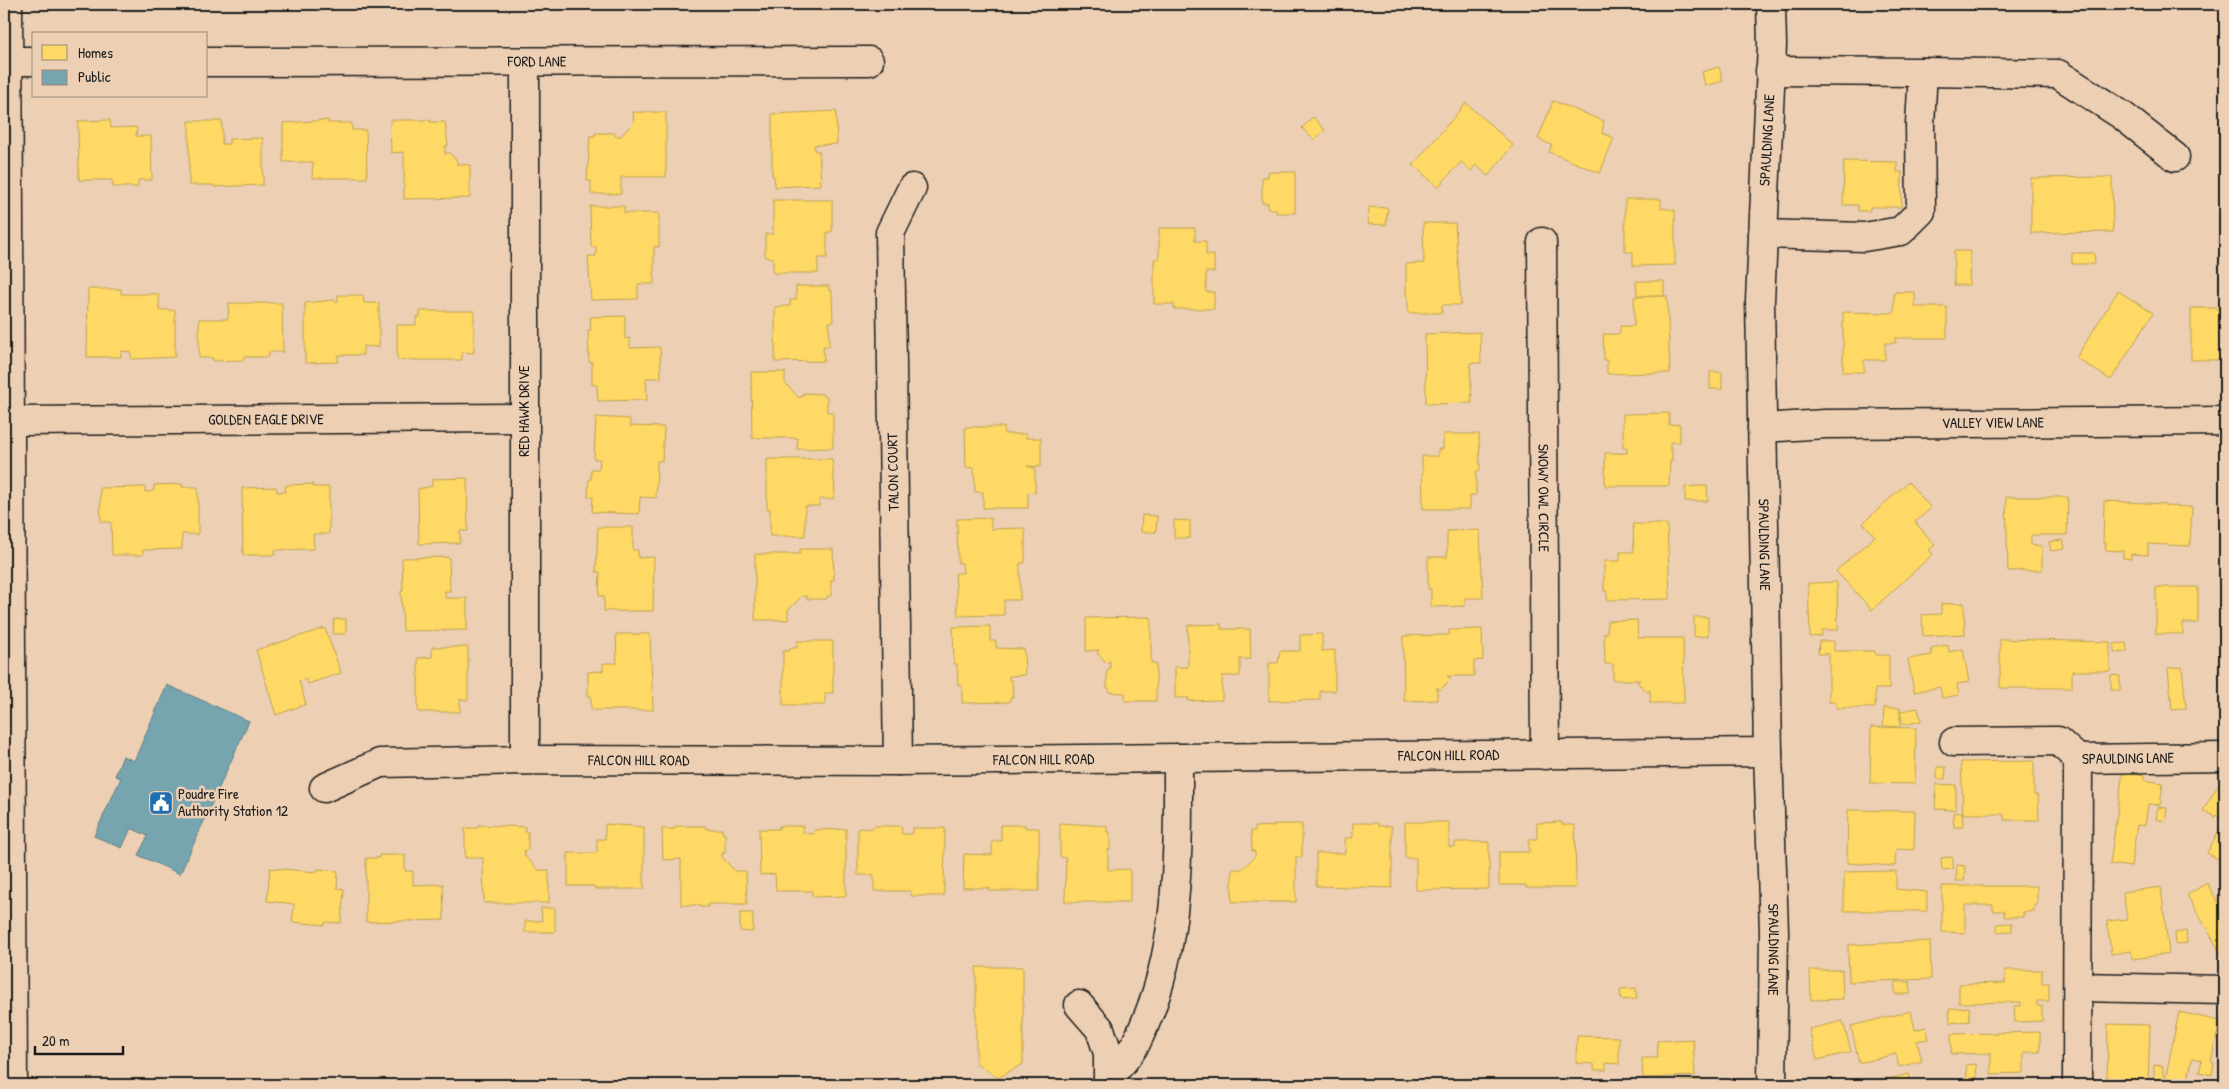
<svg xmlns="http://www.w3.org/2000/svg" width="2229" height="1089" font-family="'Patrick Hand',sans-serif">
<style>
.homes{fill:#ffd966;stroke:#bba050}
.public{fill:#76a5af;stroke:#5b7c83}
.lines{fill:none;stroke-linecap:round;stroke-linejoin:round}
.minor-casing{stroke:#1c1c1c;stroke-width:31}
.minor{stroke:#edd0b4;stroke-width:28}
.labels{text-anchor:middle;stroke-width:5;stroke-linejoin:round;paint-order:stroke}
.street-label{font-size:15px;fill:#1c1c1c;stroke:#edd0b4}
.poi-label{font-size:15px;fill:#1c1c1c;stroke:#edd0b4;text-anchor:start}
</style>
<rect width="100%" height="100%" fill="#edd0b4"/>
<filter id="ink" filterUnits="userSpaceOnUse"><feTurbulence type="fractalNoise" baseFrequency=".02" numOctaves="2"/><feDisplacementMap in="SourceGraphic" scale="10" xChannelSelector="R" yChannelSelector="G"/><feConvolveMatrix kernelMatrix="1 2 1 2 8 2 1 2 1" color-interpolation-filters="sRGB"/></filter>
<g filter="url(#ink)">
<g class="homes">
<polygon points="1719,67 1723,81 1705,86 1702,72"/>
<polygon points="1553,101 1604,121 1602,133 1614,138 1600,173 1549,152 1552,145 1538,139"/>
<polygon points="1466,103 1513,145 1488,176 1476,165 1471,171 1461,162 1438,187 1413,165"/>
<polygon points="836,111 837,144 814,145 815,151 819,151 821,185 775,187 774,176 772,176 772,114"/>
<polygon points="633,112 666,112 666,177 621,177 621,194 591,194 591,181 587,181 590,136 595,136 595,133 615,133 615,136 621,136 634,122"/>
<polygon points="1313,117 1325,130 1314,140 1302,128"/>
<polygon points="110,120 111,128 137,127 136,136 151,136 152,180 138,180 138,187 113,187 112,180 79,180 78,121"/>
<polygon points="328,120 328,123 352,123 352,130 366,130 367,178 312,178 313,162 283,162 283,123"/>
<polygon points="390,120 430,120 430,122 445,122 448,146 445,146 445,155 448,152 458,162 456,164 470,165 470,198 404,199 404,152 391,153"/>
<polygon points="189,121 222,121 222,144 229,144 229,139 263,138 263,185 214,187 214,185 189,185"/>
<polygon points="1844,161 1897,162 1897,172 1902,172 1901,207 1870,207 1870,211 1858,211 1858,205 1843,205"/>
<polygon points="1268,172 1295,172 1295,213 1276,213 1276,209 1268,209 1268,203 1262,203 1262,177 1268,177"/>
<polygon points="2112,177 2113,232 2031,233 2031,178"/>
<polygon points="1625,199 1661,199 1661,208 1675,210 1675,265 1633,266 1633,252 1625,252"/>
<polygon points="773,200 832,200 832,232 827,232 827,258 818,258 818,273 773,273 773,258 765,257 765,234 773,234"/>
<polygon points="590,206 624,206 624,213 659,213 659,247 654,246 654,284 638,284 638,299 591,300 588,256 596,256 596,247 591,247"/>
<polygon points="1369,207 1388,208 1386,225 1368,224"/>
<polygon points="1423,223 1455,223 1461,305 1442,305 1442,313 1408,313 1408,296 1406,296 1406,264 1424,263"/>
<polygon points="1159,228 1195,228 1195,241 1206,241 1206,255 1214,255 1214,272 1206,272 1206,292 1214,292 1214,309 1174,309 1174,304 1154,304 1154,259 1159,259"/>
<polygon points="1954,251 1970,251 1969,285 1954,285"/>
<polygon points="2072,253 2094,253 2095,264 2072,264"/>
<polygon points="1636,281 1664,281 1664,296 1637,296"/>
<polygon points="796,286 829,286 829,291 832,291 833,322 829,322 829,346 823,346 824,361 775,362 775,307 790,306 790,300 796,300"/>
<polygon points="88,289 121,289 121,294 159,294 159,310 175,310 175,357 131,359 131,352 121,351 121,357 87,357"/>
<polygon points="2118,291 2153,313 2111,380 2076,358"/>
<polygon points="1894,292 1915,292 1915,307 1947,307 1947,338 1895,338 1896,343 1885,343 1885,360 1864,360 1864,372 1843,372 1843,312 1894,313"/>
<polygon points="338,295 363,295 364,303 379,303 379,347 363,346 363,355 338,355 338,362 305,363 305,303 334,300 338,303"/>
<polygon points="1667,296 1670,373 1607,374 1607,360 1604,360 1603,334 1620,334 1620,326 1634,326 1634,297"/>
<polygon points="229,303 282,303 283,352 269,352 268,357 244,357 244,360 213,361 213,358 199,358 199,319 228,319"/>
<rect x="2191" y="308" width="34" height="52"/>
<polygon points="420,311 474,311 474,353 462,352 462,360 397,360 397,325 416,325 416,317 420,317"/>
<polygon points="625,316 625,339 630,338 630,348 660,347 661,378 646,378 647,400 598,401 597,385 592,385 592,362 589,362 588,330 591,330 590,317"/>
<polygon points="1480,332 1481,363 1470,363 1472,403 1426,404 1425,334"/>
<polygon points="751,372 785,372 785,383 798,397 803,397 803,393 823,394 823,396 827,397 827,412 833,412 833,448 797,449 798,438 752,438"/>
<rect x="1710" y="372" width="12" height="17"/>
<polygon points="1669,413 1669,425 1680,424 1680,442 1670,442 1670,450 1672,450 1672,461 1670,461 1669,486 1605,486 1605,453 1627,453 1627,447 1623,447 1623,414"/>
<polygon points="596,417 630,419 630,426 664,427 662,461 657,461 656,498 640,497 639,514 592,512 593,497 588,497 589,479 591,479 591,469 599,469 600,459 594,459"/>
<polygon points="965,427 1004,427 1004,434 1026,434 1026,438 1041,438 1041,467 1027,466 1035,468 1035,493 1028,492 1028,508 983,508 983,492 975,492 974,467 966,468"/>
<polygon points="1443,434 1479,434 1480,471 1476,471 1476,495 1470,495 1470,509 1423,509 1422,456 1438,456 1438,449 1443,449"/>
<polygon points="767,459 832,459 835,492 833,499 819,499 819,506 805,506 805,536 770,536 770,509 767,509"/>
<polygon points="467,478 468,531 460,531 460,543 419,544 418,489 432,486 432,479"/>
<polygon points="1908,482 1931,508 1915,522 1935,545 1929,550 1933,554 1872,610 1836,571 1875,536 1863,523"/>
<polygon points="182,484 182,487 198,487 198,534 182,534 182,549 143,550 143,555 112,555 111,522 101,522 100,488 145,487 145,492 154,491 154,485"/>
<polygon points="313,484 313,487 329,487 329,534 313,534 314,549 275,550 275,555 243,555 242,488 276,487 277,492 285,492 286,485"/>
<polygon points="1697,486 1707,486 1708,501 1685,501 1685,487"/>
<polygon points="2006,497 2068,497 2067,535 2031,535 2031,545 2042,546 2042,570 2008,571"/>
<polygon points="2104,501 2165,504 2165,506 2192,507 2190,546 2148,544 2148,555 2131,554 2131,559 2123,558 2123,551 2105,550 2106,543 2103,543"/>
<polygon points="1142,515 1157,516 1156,532 1141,532"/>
<polygon points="991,518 991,529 1025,528 1025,563 1020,563 1020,600 1004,600 1004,615 958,616 955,573 963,573 962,563 958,563 957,519"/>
<polygon points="1174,520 1190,521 1190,538 1174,538"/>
<polygon points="1633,524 1667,524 1670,599 1607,600 1607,591 1604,591 1604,561 1620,561 1620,552 1634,552"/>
<polygon points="598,527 633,527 633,550 638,550 638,558 654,557 653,611 604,611 604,596 599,596 600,572 596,572"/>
<polygon points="1480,530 1483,598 1465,598 1465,606 1431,607 1431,589 1428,589 1428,557 1447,557 1447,531"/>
<polygon points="2063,540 2065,549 2051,551 2049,542"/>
<polygon points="800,549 833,549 834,580 831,580 831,596 827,596 827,599 806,599 807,596 802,596 788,610 788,620 755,620 755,554 800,554"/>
<polygon points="449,557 450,591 445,591 445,598 467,598 467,630 403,631 401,591 403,591 402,558"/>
<polygon points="1837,582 1838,630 1822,630 1822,636 1810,637 1808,583"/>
<polygon points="2156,587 2198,587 2198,623 2183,623 2183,634 2156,634"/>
<polygon points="1964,603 1965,634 1923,636 1922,615 1941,614 1941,604"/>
<polygon points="1151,617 1151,663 1156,663 1156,701 1125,701 1125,693 1109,692 1109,688 1107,688 1107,669 1110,669 1110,661 1107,663 1097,653 1099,650 1086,651 1086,618"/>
<polygon points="1694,617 1708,617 1708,636 1694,637"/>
<polygon points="334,619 346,619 346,634 333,634"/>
<polygon points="1637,620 1638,638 1683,638 1684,703 1650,703 1650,690 1648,692 1637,682 1640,680 1613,680 1613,664 1605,664 1604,633 1607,633 1607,621"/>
<polygon points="1221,624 1221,629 1250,629 1251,659 1240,659 1240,676 1222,676 1222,700 1188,701 1189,698 1175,698 1175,667 1188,667 1188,625"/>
<polygon points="990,626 990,641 996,641 996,648 1024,649 1025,675 1009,676 1009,680 1012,680 1013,697 1010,697 1010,702 962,703 962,685 958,685 957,664 954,664 953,627"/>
<polygon points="325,628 341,673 308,684 306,679 299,681 306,704 276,715 256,650"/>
<polygon points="1482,629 1483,660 1474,661 1474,676 1447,676 1451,679 1440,690 1437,687 1437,700 1404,701 1403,636 1449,635 1449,630"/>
<polygon points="616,634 650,634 653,710 591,710 591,696 588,696 588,672 603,671 603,663 617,663"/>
<polygon points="1322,634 1322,651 1335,650 1335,691 1320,691 1320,700 1269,701 1269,663 1278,663 1280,651 1300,651 1300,635"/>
<polygon points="2000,639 2110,642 2110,671 2072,671 2072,688 2000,688"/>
<polygon points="797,641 833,641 833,693 825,693 825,705 783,705 783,651 790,651 790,648 797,648"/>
<polygon points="1819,641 1834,641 1834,651 1875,651 1875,655 1889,655 1889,689 1875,689 1875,708 1836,708 1836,702 1829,702 1829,654 1818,654"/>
<polygon points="2126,643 2127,652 2114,653 2114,644"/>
<polygon points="1948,645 1949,652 1963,649 1969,682 1957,684 1959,695 1942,698 1940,687 1914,692 1908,659 1932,655 1931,648"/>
<polygon points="432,647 468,647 468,700 460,699 460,712 418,712 418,658 432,657"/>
<polygon points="2182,667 2186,708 2172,710 2168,668"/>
<polygon points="2111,675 2120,676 2120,690 2111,690"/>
<polygon points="1884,708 1900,708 1900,727 1883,726"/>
<polygon points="1918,708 1921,721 1903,725 1900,711"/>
<polygon points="1871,727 1916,728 1915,784 1870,783"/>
<polygon points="2034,761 2034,795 2038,795 2039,820 2004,820 2004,814 1963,814 1961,762"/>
<polygon points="1937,767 1946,767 1945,779 1937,779"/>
<polygon points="2123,771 2144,775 2144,780 2163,783 2160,805 2148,804 2145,826 2137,825 2131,867 2110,864"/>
<polygon points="2220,782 2225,785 2223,802 2225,811 2221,818 2216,815 2215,817 2203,810"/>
<polygon points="1936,784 1956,785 1956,810 1935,809"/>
<polygon points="2158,807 2167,808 2165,821 2156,819"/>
<polygon points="1848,810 1915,811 1914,850 1896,849 1895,866 1847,863"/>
<polygon points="1962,812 1963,827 1954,827 1953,813"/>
<polygon points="2225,820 2225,858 2223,862 2207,853"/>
<polygon points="1405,822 1449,822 1449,847 1455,847 1455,842 1489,842 1489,889 1416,890 1416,858 1405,858"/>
<polygon points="1562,822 1562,825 1575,825 1576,888 1526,888 1526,885 1499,885 1499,852 1529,852 1529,839 1537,839 1537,823"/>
<polygon points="1060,823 1107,826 1107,832 1110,832 1110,850 1108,850 1108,870 1130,869 1130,902 1065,902 1066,858 1060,857"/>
<polygon points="1353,823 1378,823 1378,826 1392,826 1392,888 1316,886 1316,853 1345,853 1345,838 1353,838"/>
<polygon points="605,824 644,827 644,889 595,889 594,886 568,886 568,853 597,853 597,839 605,839"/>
<polygon points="1274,824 1302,824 1302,857 1296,857 1296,902 1232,902 1232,869 1242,869 1255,856 1255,851 1252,851 1251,831 1255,831 1255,827 1274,826"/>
<polygon points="478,825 525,827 525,832 528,832 528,850 524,851 525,856 538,870 549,870 549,903 484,903 483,858 465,858 465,828 478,828"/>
<polygon points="1001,825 1025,825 1025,828 1039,828 1039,891 989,891 990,888 963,888 964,854 992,855 992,841 1001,841"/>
<polygon points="675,826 705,826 706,829 722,829 722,833 725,834 725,853 722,853 722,857 735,871 746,871 747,904 708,904 708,907 700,907 700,905 681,905 681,859 663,860 662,829 675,829"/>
<polygon points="779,826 803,826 803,833 814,834 814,830 846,829 846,896 812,897 812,891 776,891 775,874 760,875 759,829 779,829"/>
<polygon points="873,826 901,826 902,834 912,834 912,828 945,828 944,896 911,896 911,891 874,891 874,875 858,875 858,828 873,829"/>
<polygon points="379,855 405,855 405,871 413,871 413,885 443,884 444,920 366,922 366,858 379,858"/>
<polygon points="1953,857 1953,869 1942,870 1941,858"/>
<polygon points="1957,865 1965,866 1964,881 1956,881"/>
<polygon points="270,868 317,872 317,869 338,871 337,888 344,889 341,923 326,922 325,925 292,922 294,904 267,901"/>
<polygon points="1896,871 1896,889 1927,892 1927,911 1844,911 1844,872"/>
<polygon points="2207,883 2225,915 2225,960 2187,895"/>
<polygon points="1942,886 2037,886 2037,905 2034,906 2034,911 2023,912 2023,917 2004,917 2004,911 1993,911 1993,905 1965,905 1965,933 1942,932"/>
<polygon points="2161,887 2169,954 2132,959 2131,951 2111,954 2107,921 2127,919 2123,892"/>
<polygon points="541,908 555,908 555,932 525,932 525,921 542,921"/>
<polygon points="740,913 753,913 753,932 740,931"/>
<polygon points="2012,923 2012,931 1997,932 1997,924"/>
<polygon points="2186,931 2187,943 2176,944 2175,933"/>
<polygon points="1930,941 1931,979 1849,982 1848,945"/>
<polygon points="976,967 1023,967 1023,1064 998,1078 976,1063"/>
<polygon points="1810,970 1842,970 1843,999 1811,1000"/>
<polygon points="2005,970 2042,970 2042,983 2049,983 2049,1001 2037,1001 2037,1006 2042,1006 2042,1021 2015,1022 2014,1006 2021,1006 2021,1002 1959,1003 1959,984 2005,983"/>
<rect x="1895" y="982" width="15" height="12"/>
<polygon points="1636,988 1637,999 1621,1000 1620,989"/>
<polygon points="1969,1007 1970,1021 1950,1023 1949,1009"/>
<polygon points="1911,1011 1915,1030 1926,1027 1929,1039 1917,1041 1922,1061 1899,1067 1896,1054 1859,1063 1851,1026"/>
<polygon points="2179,1012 2220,1021 2211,1062 2214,1063 2212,1075 2199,1072 2202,1060 2192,1058 2187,1085 2164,1085"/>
<polygon points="1843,1021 1851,1052 1817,1060 1809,1029"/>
<polygon points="2108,1024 2150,1025 2148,1085 2107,1085"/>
<polygon points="2040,1032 2040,1052 2024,1052 2024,1073 1991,1074 1991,1053 1951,1054 1951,1034"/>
<polygon points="1577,1036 1619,1037 1619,1064 1606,1063 1606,1070 1594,1070 1594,1064 1576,1063"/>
<polygon points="1693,1039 1695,1076 1643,1078 1642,1058 1658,1058 1657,1041"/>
<polygon points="2225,1053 2225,1085 2218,1085"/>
<polygon points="1976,1064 1977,1078 1967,1079 1966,1065"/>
<polygon points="2154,1065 2163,1066 2163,1079 2154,1079"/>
<polygon points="1909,1074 1911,1083 1919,1081 1920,1085 1862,1085"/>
<polygon points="989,1078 1001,1085 984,1085"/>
<polygon points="1705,1080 1705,1085 1660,1085 1660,1084"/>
<polygon points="2039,1082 2039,1085 2002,1085"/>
</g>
<polygon class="public" points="167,685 249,721 180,874 138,855 148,836 131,828 122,848 94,836 121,778 115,776 123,756 134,761"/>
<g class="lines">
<defs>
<g id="minor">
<polyline points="8,4 13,1085"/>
<path id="s1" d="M1771,4L1772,45L1760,301L1768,752L1774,931L1772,1085"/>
<polyline points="8,61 34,61"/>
<path id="s2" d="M206,62L869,61"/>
<polyline points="525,63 525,760"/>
<polyline points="1770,71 1923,72"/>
<polyline points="1763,234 1864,237 1901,231 1921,211 1920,124 1923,72 2058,74 2123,116 2175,157"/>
<path id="s3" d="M1542,242L1545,755"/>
<path id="s4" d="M10,421L524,418"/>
<path id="s5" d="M1762,428L1825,424L2225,421"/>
<polyline points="1954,742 2058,741 2078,759"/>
<path id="s6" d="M2078,759L2225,757"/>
<polyline points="898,761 890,233 912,188"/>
<path id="s7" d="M324,788L380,763L525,760L898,761L1768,752"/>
<polyline points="2078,987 2225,990"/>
<polyline points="1079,1005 1100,1029 1108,1053 1108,1085"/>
<path d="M1108,1079C1117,1068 1129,1056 1136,1043C1181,956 1178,853 1178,758"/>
<polyline points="2077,1085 2078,759"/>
</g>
</defs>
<use href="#minor" class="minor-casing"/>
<use href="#minor" class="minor"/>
</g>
</g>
<defs>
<symbol id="civic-square" viewBox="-11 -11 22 22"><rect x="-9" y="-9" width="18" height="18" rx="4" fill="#1f6fb2" stroke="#edd0b4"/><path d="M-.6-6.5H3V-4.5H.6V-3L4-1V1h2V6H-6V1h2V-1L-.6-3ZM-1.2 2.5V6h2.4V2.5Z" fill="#fff"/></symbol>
</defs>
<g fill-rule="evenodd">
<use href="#civic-square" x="147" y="789" width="28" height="28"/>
</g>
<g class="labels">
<g class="street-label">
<text dy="5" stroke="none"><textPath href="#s2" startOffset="331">FORD LANE</textPath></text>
<text transform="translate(1767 140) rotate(-87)" y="5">SPAULDING LANE</text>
<text transform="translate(524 411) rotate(-90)" y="5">RED HAWK DRIVE</text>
<text dy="5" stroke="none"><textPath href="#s4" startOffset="256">GOLDEN EAGLE DRIVE</textPath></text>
<text dy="5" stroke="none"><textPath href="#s5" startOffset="231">VALLEY VIEW LANE</textPath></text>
<text transform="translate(893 472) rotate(-91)" y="5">TALON COURT</text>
<text dy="5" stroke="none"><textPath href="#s3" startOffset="256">SNOWY OWL CIRCLE</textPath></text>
<text dy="5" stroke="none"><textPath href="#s1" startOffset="541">SPAULDING LANE</textPath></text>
<text dy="5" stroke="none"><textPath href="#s7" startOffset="1130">FALCON HILL ROAD</textPath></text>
<text dy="5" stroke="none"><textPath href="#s7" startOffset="725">FALCON HILL ROAD</textPath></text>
<text dy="5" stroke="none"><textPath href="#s7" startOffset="320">FALCON HILL ROAD</textPath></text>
<text dy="5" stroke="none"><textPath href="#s6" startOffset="50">SPAULDING LANE</textPath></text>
<text dy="5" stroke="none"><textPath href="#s1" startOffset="946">SPAULDING LANE</textPath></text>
</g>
<g class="poi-label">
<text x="178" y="799">Poudre Fire<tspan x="178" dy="17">Authority Station 12</tspan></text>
</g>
</g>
<rect width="2229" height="1089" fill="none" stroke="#edd0b4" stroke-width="20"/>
<rect x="10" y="10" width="2209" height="1069" fill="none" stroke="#1c1c1c" stroke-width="2" filter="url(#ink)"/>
<rect x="32" y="32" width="175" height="65" fill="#edd0b4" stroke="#998877"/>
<rect x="42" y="45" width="25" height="15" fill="#ffd966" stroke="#998877"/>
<text x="78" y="58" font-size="15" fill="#1c1c1c">Homes</text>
<rect x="42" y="70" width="25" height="15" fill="#76a5af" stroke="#998877"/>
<text x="78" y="82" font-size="15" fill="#1c1c1c">Public</text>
<path d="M35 1046v8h88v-8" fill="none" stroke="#1c1c1c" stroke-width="2.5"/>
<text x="42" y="1046" font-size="15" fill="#1c1c1c" stroke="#edd0b4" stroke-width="4" paint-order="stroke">20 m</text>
</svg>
